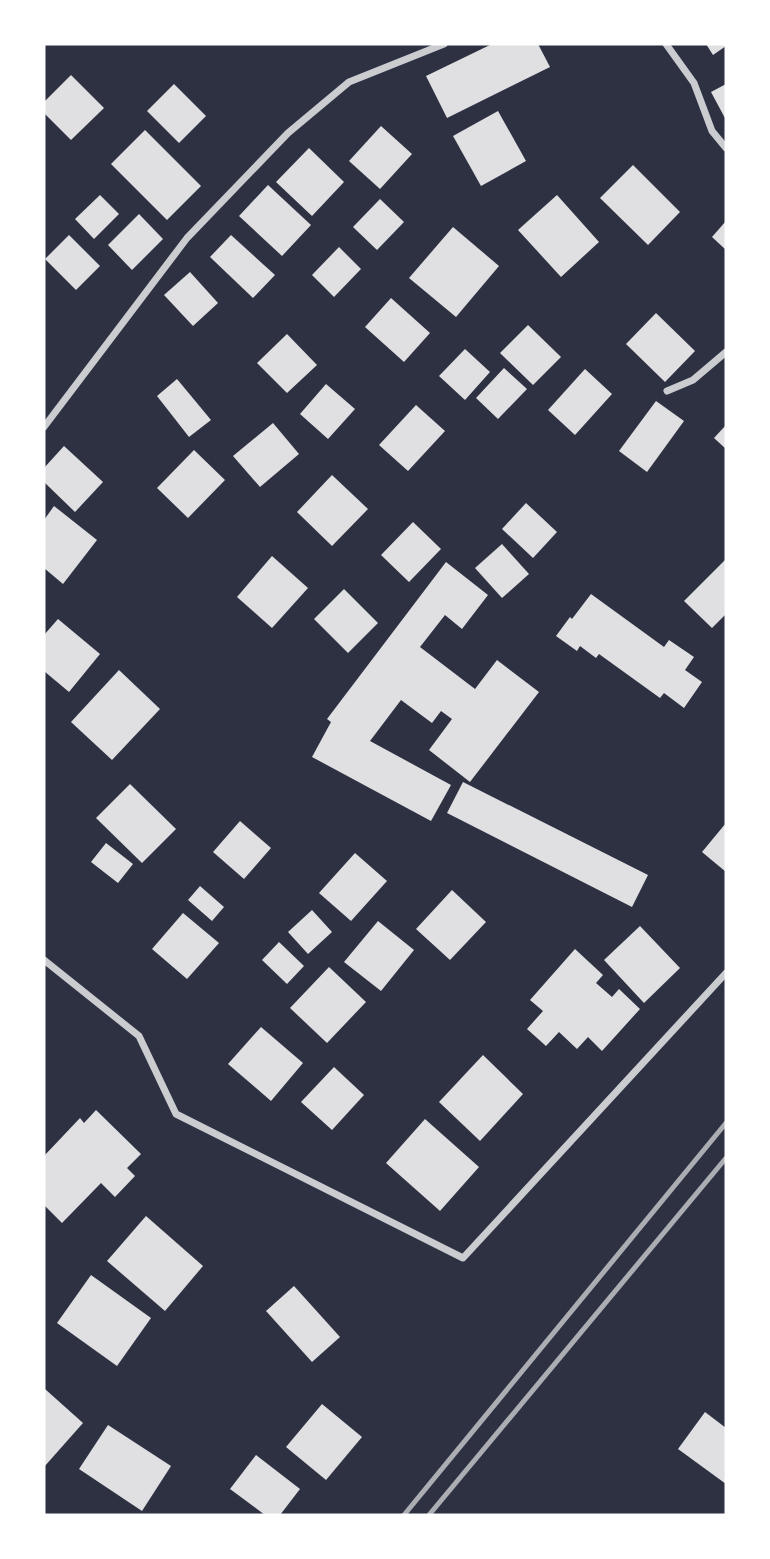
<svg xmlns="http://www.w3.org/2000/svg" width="770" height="1559" font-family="'Source Sans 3',sans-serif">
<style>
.building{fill:#e0e0e3}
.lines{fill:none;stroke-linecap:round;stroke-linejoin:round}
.minor{stroke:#caccd0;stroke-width:7}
.rail{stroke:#abadb3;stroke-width:5}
</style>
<rect width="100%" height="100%" fill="#2d3142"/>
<g class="building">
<polygon points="492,44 538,44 550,67 447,118 426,76"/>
<polygon points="706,44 726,44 726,46 713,55"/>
<polygon points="71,75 104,108 71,140 44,113 44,102"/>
<polygon points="174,84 206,116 179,143 147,111"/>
<polygon points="726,84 726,120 711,92"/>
<polygon points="498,111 526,161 481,186 453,136"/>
<polygon points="381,126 412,154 380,189 349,161"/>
<polygon points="145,130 201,186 167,220 111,164"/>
<polygon points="309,148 344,182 312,216 276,182"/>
<polygon points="633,165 680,212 648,245 600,198"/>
<polygon points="268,185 311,225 282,256 239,216"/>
<polygon points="100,195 119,214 94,239 75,219"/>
<polygon points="557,195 599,242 561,277 518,230"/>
<polygon points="380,199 404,222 377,250 353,227"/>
<polygon points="139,214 163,239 132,270 108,245"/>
<polygon points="726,221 726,250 712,237"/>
<polygon points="453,227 499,266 456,317 409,278"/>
<polygon points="69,235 100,266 76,290 45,259"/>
<polygon points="231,235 275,275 253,298 210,257"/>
<polygon points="339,247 361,269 334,297 312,275"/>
<polygon points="190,272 218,303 193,326 164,295"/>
<polygon points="391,298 430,333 404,362 365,327"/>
<polygon points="656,313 695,351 665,382 626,344"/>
<polygon points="528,325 561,357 533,385 500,353"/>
<polygon points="287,334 317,365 287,393 257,363"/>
<polygon points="465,349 490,372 465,400 439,376"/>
<polygon points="504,368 527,389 498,419 476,398"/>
<polygon points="585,369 612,394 575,435 548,410"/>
<polygon points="177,379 211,420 189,437 157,396"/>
<polygon points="326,384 355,409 328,439 300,414"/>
<polygon points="656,401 684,421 647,472 619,451"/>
<polygon points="416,405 445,431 408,471 379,445"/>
<polygon points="273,423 299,454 260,487 233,456"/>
<polygon points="726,425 726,449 714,438"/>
<polygon points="64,446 103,482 75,512 44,482 44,468"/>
<polygon points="194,450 225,480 188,518 157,488"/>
<polygon points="332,475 368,509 332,546 297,512"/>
<polygon points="526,503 557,532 533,558 502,529"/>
<polygon points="54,506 97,540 63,584 44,568 44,520"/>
<polygon points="413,522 441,549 409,582 381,555"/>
<polygon points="502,544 529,574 502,598 475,568"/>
<polygon points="272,556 308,588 272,628 237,597"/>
<polygon points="726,559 726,614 712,628 684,601"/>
<polygon points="446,562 488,595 462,629 445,615 420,647 475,689 497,660 539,692 470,782 429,750 452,719 441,711 432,723 401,700 370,741 451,785 431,821 312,757 331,722 327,719"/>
<polygon points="344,589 378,623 348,653 314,619"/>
<polygon points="591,594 664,647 669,640 694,657 685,670 702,682 684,708 664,693 660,698 599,654 596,658 580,646 577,651 556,636 570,617 572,619"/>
<polygon points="58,619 100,654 69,692 44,671 44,635"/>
<polygon points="119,670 160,709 112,760 71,722"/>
<polygon points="463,782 648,875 632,907 447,813"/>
<polygon points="130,784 176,829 142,863 96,818"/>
<polygon points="240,821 271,848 244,879 213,852"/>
<polygon points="726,823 726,872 702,852"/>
<polygon points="106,843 133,864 118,883 91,862"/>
<polygon points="355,853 387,881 351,921 319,893"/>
<polygon points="200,886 224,907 212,921 188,900"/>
<polygon points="452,890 486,922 450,960 416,929"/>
<polygon points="312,910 332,932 308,954 288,932"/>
<polygon points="183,913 219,943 187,979 152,949"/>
<polygon points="378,921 414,950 381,991 344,962"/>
<polygon points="640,926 680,968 644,1003 604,960"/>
<polygon points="279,942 304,966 287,984 262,960"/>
<polygon points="575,949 603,975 596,983 612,997 619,989 640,1009 602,1051 588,1037 577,1049 559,1032 546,1046 527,1029 543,1011 530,1000"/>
<polygon points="329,967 366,1002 327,1043 290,1008"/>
<polygon points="261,1027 303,1063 271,1101 228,1064"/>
<polygon points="483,1055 523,1094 480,1141 439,1102"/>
<polygon points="334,1067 364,1095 332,1130 301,1102"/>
<polygon points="96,1110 141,1154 127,1168 135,1176 115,1197 101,1183 62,1223 44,1205 44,1156 80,1118 84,1123"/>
<polygon points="425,1119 479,1167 440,1211 386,1163"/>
<polygon points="146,1216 203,1266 165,1311 107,1261"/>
<polygon points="91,1275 151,1318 117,1366 57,1323"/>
<polygon points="294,1286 340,1337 312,1362 266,1311"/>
<polygon points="45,1389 83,1423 44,1467 44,1390"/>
<polygon points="322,1404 362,1437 326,1480 286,1447"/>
<polygon points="705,1412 726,1428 726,1484 678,1449"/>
<polygon points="108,1425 171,1466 142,1511 79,1469"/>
<polygon points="256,1455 300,1489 280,1515 265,1515 230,1489"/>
</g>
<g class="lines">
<g class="minor">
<polyline points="666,44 694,83 712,131 726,148"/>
<polyline points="667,391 693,380 726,352"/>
<polyline points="44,427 187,238 288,133 349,82 444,44"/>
<polyline points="44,960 139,1036 176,1114 463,1258 726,973"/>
</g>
<g class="rail">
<polyline points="404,1515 726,1123"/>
<polyline points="429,1515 726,1158"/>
</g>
</g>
<rect width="770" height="1559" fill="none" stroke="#ffffff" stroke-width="91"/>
</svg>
